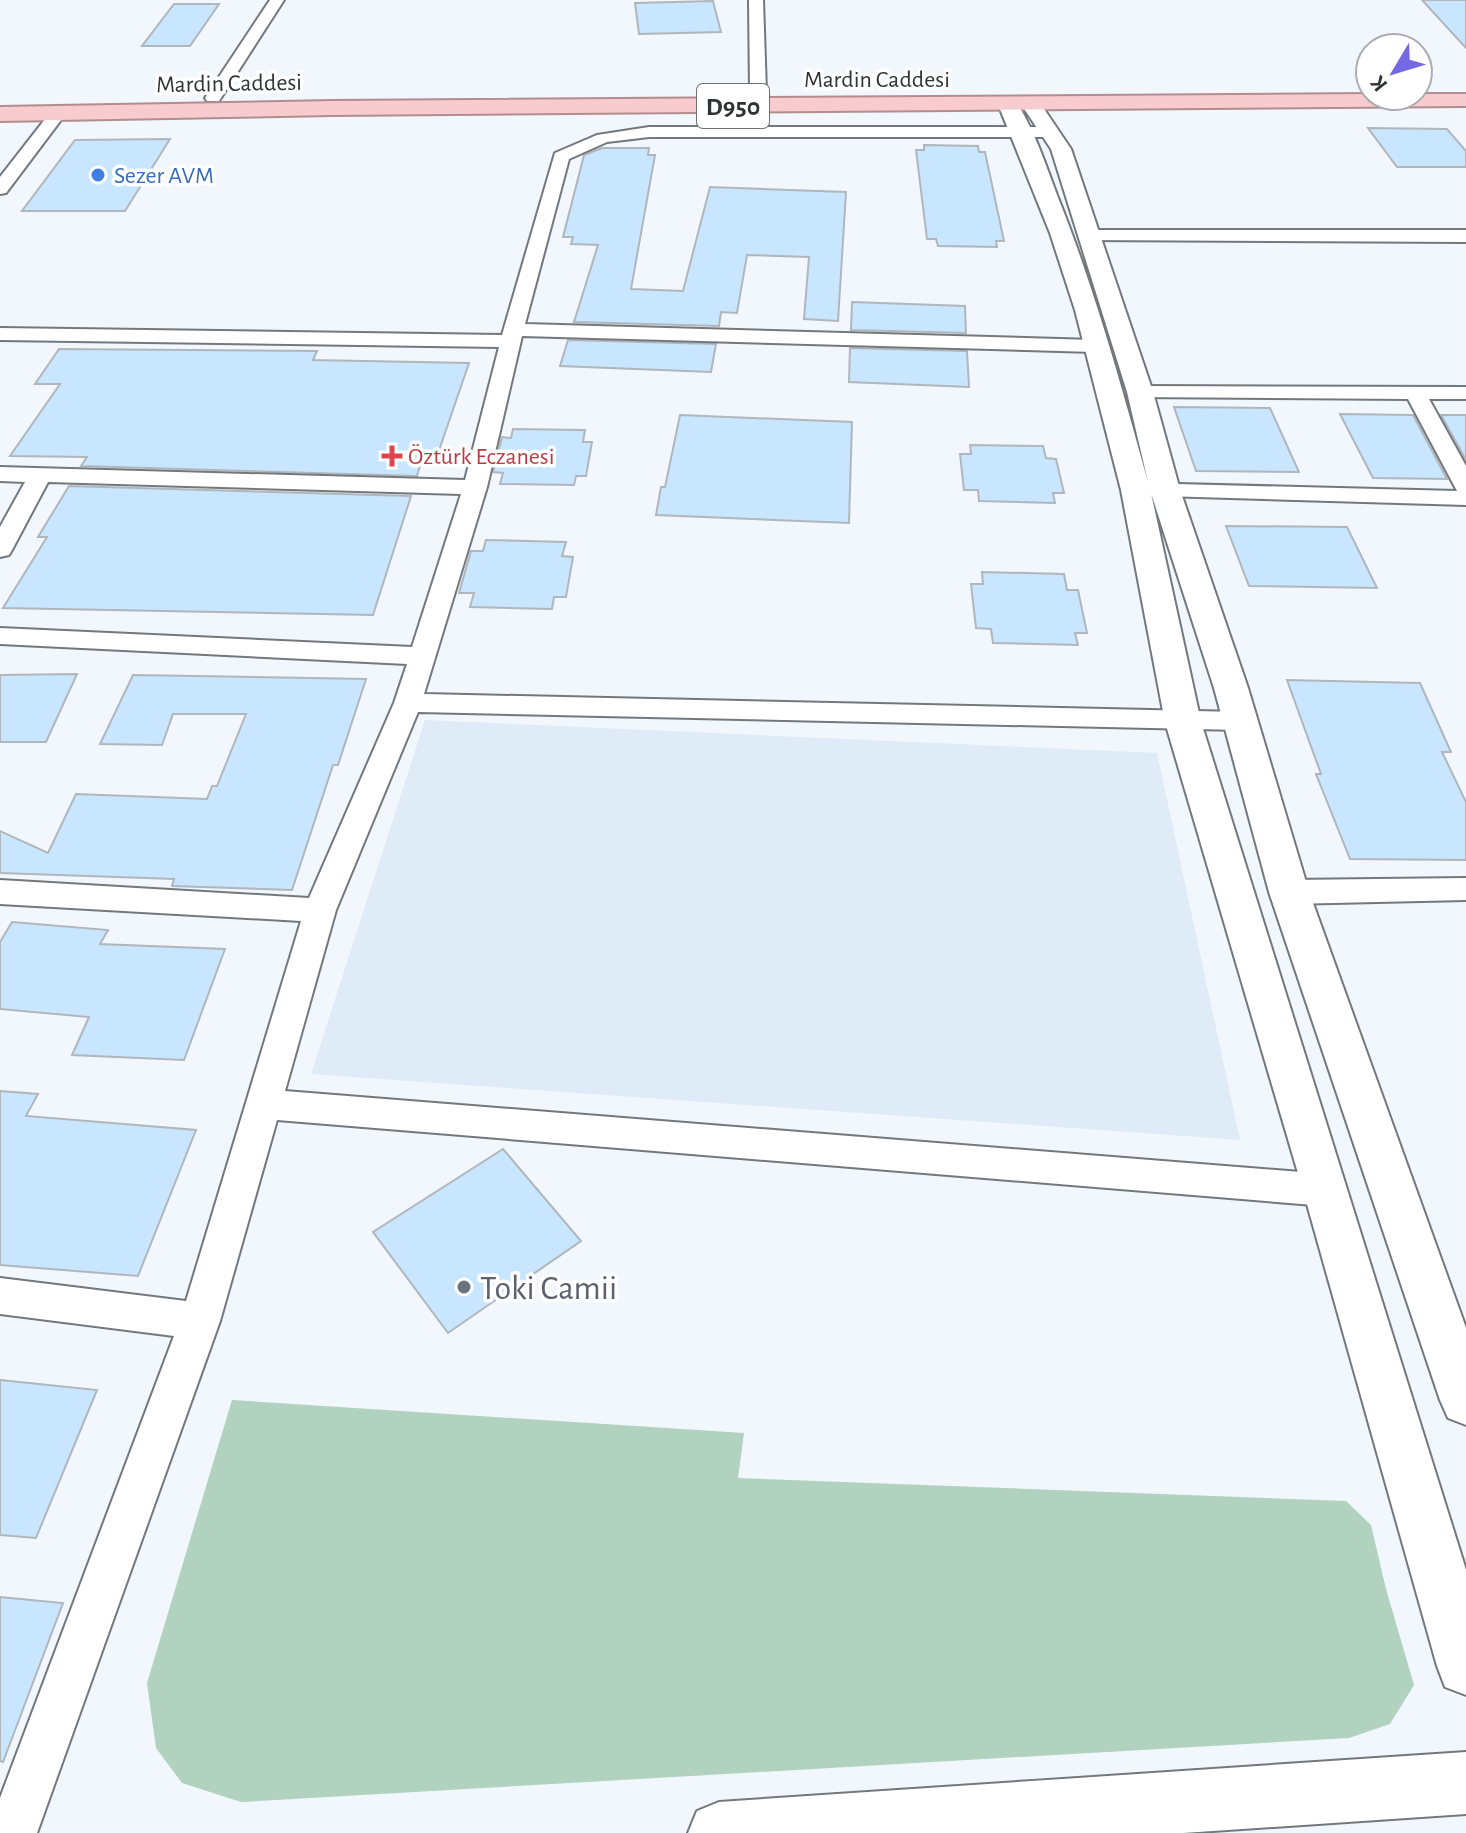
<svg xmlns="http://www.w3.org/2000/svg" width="1466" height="1833" font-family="'Alegreya Sans',sans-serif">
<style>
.built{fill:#dfebf6}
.green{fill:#b0d2bf}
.building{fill:#c8e6ff;stroke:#b0b6bb;stroke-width:2}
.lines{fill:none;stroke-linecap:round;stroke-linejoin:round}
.minor-casing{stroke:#72787c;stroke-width:4}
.tertiary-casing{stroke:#72787c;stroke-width:4}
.trunk-casing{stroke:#b18d90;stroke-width:4}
.minor{fill:#fff;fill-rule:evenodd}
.tertiary{fill:#fff;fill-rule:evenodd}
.trunk{fill:#f8cbce;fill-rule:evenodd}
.shop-dot{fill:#3f7fe0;stroke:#fff;stroke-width:3}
.health-dot{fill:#e0444e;stroke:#fff;stroke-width:3}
.worship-dot{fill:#6b7280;stroke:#fff;stroke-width:3}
.labels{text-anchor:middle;stroke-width:7;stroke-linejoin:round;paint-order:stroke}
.far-street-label{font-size:24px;fill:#303234;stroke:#fff}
.far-shop-label{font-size:24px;fill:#366cbe;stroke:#fff;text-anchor:start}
.far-health-label{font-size:24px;fill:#be3a42;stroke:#fff;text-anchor:start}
.shield{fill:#fff;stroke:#6e7071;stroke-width:2}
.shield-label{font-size:26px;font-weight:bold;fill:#303234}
.near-worship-label{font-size:34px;fill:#5b616d;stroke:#fff;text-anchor:start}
</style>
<rect width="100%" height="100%" fill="#f1f7fc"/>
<polygon class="built" points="425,720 1157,753 1240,1140 311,1074"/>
<polygon class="green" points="232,1400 744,1433 738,1478 1346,1501 1371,1525 1386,1589 1414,1685 1390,1724 1349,1738 241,1802 182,1783 156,1748 147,1683"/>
<g class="building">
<polygon points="1422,0 1466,0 1466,48"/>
<polygon points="713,1 721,32 639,34 635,3"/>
<polygon points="174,4 219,4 190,46 142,46"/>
<polygon points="1368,128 1447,129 1466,151 1466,167 1397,167"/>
<polygon points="170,139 125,211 22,211 75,140"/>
<polygon points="924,145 978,146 979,152 985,152 1004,241 996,241 997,247 938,246 936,239 927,239 916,150 924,150"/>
<polygon points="602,148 649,148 648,155 655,155 631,289 683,291 710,187 846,192 838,321 804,319 809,257 747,255 737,313 721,312 719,326 574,322 598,245 571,244 573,237 563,237 584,155"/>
<polygon points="852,302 965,306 966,333 851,330"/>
<polygon points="568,340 716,344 711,372 560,366"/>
<polygon points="850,348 967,351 969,387 849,382"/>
<polygon points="59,349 317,351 313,360 469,363 435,462 421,462 417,476 81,466 87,457 10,456 60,384 35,384"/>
<polygon points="1174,407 1270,408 1299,472 1196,471"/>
<polygon points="1340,414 1413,415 1447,479 1373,478"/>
<polygon points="680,415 852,422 849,523 656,515 661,487 665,487"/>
<polygon points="1441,415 1466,415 1466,460"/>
<polygon points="513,429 585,430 583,442 592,442 586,476 576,476 574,485 500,484 503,473 493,472 502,437 511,438"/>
<polygon points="970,445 1043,446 1046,458 1056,459 1064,493 1053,493 1055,503 979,501 978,490 964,490 960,454 971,454"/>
<polygon points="69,486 411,496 373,615 3,608 47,537 38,537"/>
<polygon points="1226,526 1347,527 1377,588 1249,586"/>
<polygon points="486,540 566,542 562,556 573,557 566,597 554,597 552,609 470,607 474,593 459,593 471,551 483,551"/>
<polygon points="982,572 1064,574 1067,590 1078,590 1087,633 1075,633 1078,645 993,643 991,629 976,628 971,584 983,584"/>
<polygon points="77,674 46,742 0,742 0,675"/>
<polygon points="133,675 366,679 338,765 333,765 292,890 172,886 174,879 0,873 0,831 48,853 76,794 207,799 212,786 217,786 246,714 173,714 162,745 100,744"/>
<polygon points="1287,680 1420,683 1451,752 1442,752 1466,802 1466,860 1350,859 1316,774 1321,774"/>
<polygon points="12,922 108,930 100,944 225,949 184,1060 72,1055 89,1017 0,1009 0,942"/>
<polygon points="0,1091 38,1094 26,1116 196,1130 138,1276 0,1265"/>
<polygon points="503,1149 581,1241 448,1333 373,1232"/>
<polygon points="0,1380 97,1390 36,1538 0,1535"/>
<polygon points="0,1597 63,1603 3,1762 0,1761"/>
</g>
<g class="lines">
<defs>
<g id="minor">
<polygon points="270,0 284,0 219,101 207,101 205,98"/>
<polygon points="749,0 763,0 766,92 758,97 750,92"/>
<polygon points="59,107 67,112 6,193 0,194 0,177 53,109"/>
<polygon points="649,127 1050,127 1058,132 1050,137 649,137 607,142 569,159 525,324 1094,340 1104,346 1094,352 522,336 487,487 424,694 1240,712 1250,715 1254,721 1250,727 1240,730 418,712 336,910 285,1091 1326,1174 1339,1178 1345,1190 1339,1202 1326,1206 277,1120 220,1321 37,1833 0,1833 0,1798 174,1336 0,1314 0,1278 186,1301 301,921 0,904 0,880 309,898 394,703 407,664 0,644 0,628 412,647 461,494 48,482 12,550 9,555 0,557 0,527 25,482 0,481 0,467 465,480 499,347 0,340 0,328 502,335 555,153 597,135"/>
<polygon points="1089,230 1466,230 1466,242 1082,240 1080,236"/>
<polygon points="1140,386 1466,387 1466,399 1429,399 1466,466 1466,505 1129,495 1125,490 1129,485 1137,483 1457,491 1408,399 1132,397 1129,392"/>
<polygon points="1466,878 1466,900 1289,904 1278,900 1273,892 1278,884 1289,880"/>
</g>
<g id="tertiary">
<path d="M1008,98L1015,100C1034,129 1045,163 1057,195C1095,289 1121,385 1148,482L1127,392L1051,149L1021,104L1024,100H1038L1071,149L1153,392L1180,490L1248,688L1309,892L1466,1328V1425L1448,1418L1440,1400L1269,892L1214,688L1151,493L1201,722L1466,1570V1695L1445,1687L1437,1666L1303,1190L1165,722L1121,490L1075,310L1050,233L998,104Z"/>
<polygon points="1466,1752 1466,1814 1183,1833 688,1833 697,1811 719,1802"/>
</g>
<polygon id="trunk" points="1370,94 1466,94 1466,106 333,115 0,121 0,107 333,101"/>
</defs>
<use href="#minor" class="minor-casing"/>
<use href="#tertiary" class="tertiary-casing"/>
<use href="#trunk" class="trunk-casing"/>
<use href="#minor" class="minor"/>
<use href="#tertiary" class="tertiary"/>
<use href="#trunk" class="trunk"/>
</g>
<circle class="shop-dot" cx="98" cy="175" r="8"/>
<path class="health-dot" d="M388 444h8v8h8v8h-8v8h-8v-8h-8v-8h8z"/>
<circle class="worship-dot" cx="464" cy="1287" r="8"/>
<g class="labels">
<g class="far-street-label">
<text x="877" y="87">Mardin Caddesi</text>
<text transform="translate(229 83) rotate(-1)" y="8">Mardin Caddesi</text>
</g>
<g class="far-shop-label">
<text x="114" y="183">Sezer AVM</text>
</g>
<g class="far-health-label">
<text x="408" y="464">Öztürk Eczanesi</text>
</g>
<rect class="shield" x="697" y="84" width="72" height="44" rx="6"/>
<g class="shield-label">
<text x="733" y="115">D950</text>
</g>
<g class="near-worship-label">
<text x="480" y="1299">Toki Camii</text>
</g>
</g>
<g transform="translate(1394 72) rotate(232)"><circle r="38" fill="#ffffff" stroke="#acadae" stroke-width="2"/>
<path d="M0-6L14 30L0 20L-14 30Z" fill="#7667e2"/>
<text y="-12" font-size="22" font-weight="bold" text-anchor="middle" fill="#303234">K</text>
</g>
</svg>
